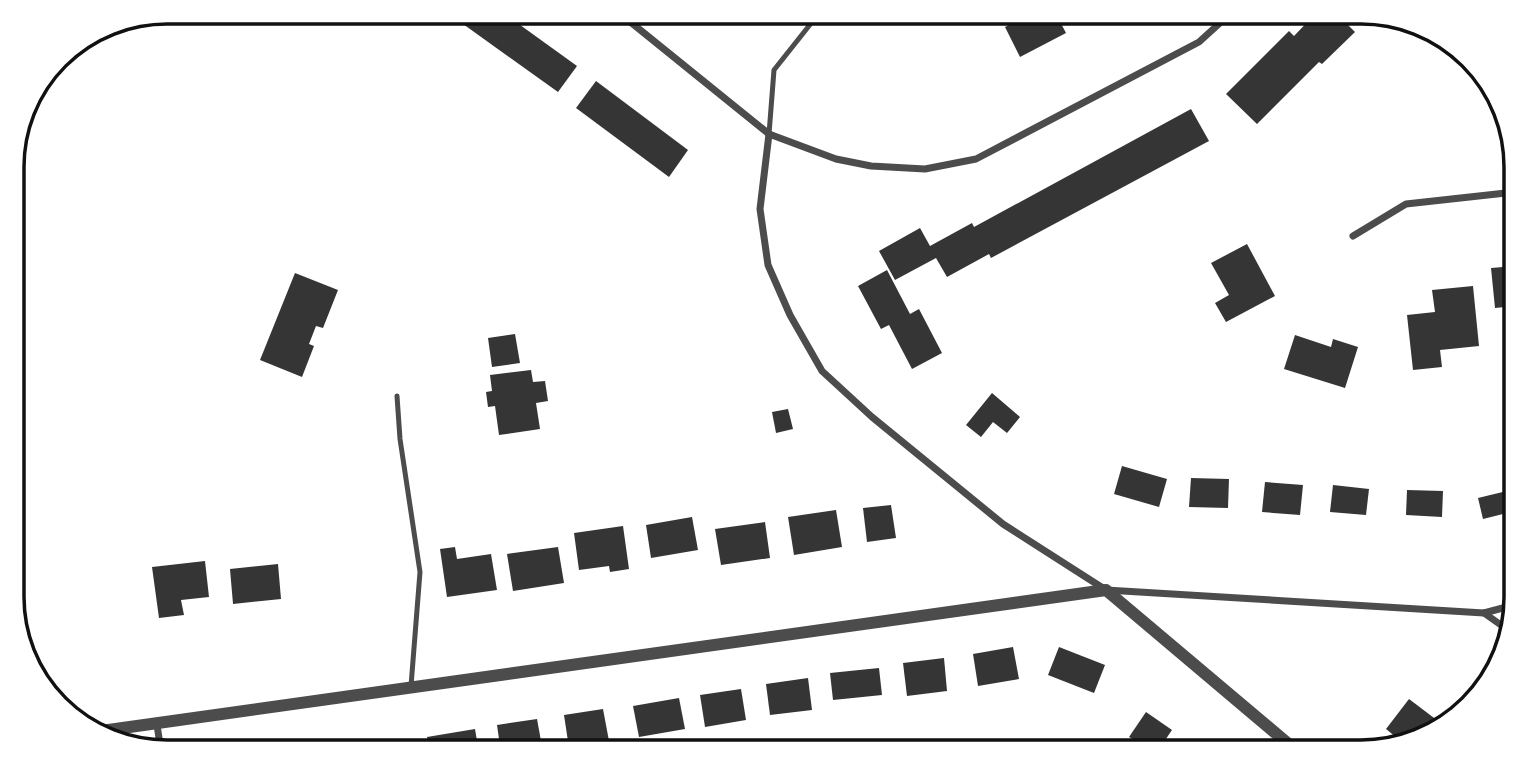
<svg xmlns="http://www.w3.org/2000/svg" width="1528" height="765" font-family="'Noto Sans',sans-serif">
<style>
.building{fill:#353535}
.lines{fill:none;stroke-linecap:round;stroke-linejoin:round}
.service{stroke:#4c4c4c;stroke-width:5}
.minor{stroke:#4c4c4c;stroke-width:7}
.tertiary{stroke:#4c4c4c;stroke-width:12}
.rim{fill:none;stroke:#111;stroke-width:3.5}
</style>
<rect width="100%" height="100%" fill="#fff"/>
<g class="building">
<polygon points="471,12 502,12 577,66 558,92 463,24"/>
<polygon points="1034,12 1055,12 1066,33 1020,57 1005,27"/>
<polygon points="1081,12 1102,12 1086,21"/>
<polygon points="1317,12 1335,12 1355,32 1322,64 1319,62 1257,124 1226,94 1289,31 1294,36"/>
<polygon points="596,81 688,150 669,177 576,108"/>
<polygon points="1191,109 1209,141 991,258 989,254 947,277 936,258 895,280 879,251 920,228 930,246 972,223 974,227"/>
<polygon points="1247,244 1275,296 1226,322 1215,303 1229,295 1211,263"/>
<polygon points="1515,266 1515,306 1495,308 1491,268"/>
<polygon points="887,270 910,314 919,309 942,353 912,369 889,325 881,329 858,286"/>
<polygon points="295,273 338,290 323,328 316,326 309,344 314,346 302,377 260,360"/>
<polygon points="1473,286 1479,346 1440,350 1442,367 1413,370 1407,315 1435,312 1432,290"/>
<polygon points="515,334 520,363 492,367 488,338"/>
<polygon points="1295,335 1331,347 1333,339 1358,347 1345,388 1284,369"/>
<polygon points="531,370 533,382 545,381 548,401 536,403 540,429 499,435 495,406 488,407 486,392 492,391 490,375"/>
<polygon points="992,393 1020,417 1007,433 993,422 981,437 966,425"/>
<polygon points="788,409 793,429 776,433 772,412"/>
<polygon points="1122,466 1167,479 1159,507 1114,494"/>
<polygon points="1191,478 1229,479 1228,508 1189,507"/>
<polygon points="1265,482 1303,485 1300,515 1262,512"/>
<polygon points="1333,485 1369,489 1366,515 1330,512"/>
<polygon points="1515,489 1515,511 1483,519 1478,498"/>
<polygon points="1407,490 1443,491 1442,517 1406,515"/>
<polygon points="891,505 896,538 867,542 863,508"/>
<polygon points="836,510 842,547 794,555 788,517"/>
<polygon points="692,517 698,550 651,558 646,525"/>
<polygon points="765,522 770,558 721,565 715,529"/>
<polygon points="623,526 629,569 610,572 609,566 579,570 574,533"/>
<polygon points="455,547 457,559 491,554 497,590 447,597 440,549"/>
<polygon points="558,547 564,583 513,591 507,554"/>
<polygon points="205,561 209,597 181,600 184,615 159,618 152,567"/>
<polygon points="278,564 281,599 233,604 230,569"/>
<polygon points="1013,647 1019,679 978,686 973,654"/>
<polygon points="1059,647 1105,665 1094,693 1048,675"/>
<polygon points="944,658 947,691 907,696 903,663"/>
<polygon points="879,668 882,695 833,700 830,673"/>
<polygon points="808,678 812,710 770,715 766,684"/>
<polygon points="741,689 746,720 705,727 700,695"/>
<polygon points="679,698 685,729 639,737 633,706"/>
<polygon points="1409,699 1446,727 1402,742 1386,729"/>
<polygon points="603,709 609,741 569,748 564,715"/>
<polygon points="1146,712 1172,730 1157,752 1129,737"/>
<polygon points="537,719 543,752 501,753 497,725"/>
<polygon points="475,729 479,753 430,753 427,737"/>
<polygon points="404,739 406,753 366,753 365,745"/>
</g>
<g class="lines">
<g class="service">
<polyline points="769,134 774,70 820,12"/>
<polyline points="397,396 400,439 420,572 411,686"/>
</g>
<g class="minor">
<polyline points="618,12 769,134 836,159 871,166 925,169 976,159 1199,42 1232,12"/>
<polyline points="769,134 760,209 768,265 790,315 822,371 872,417 1003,524 1106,590 1484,613 1514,605"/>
<polyline points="1353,236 1406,204 1515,192"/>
<polyline points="1484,613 1508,630"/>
<polyline points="157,725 161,751"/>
</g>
<polyline class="tertiary" points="94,732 1106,590 1298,752"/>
</g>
<path d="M0 0H1528V765H0ZM167 24H1361A143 143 0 0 1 1504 167V597A143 143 0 0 1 1361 740H167A143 143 0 0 1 24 597V167A143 143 0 0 1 167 24Z" fill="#fff" fill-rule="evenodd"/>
<path class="rim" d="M167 24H1361A143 143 0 0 1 1504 167V597A143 143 0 0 1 1361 740H167A143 143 0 0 1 24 597V167A143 143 0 0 1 167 24Z"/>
</svg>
